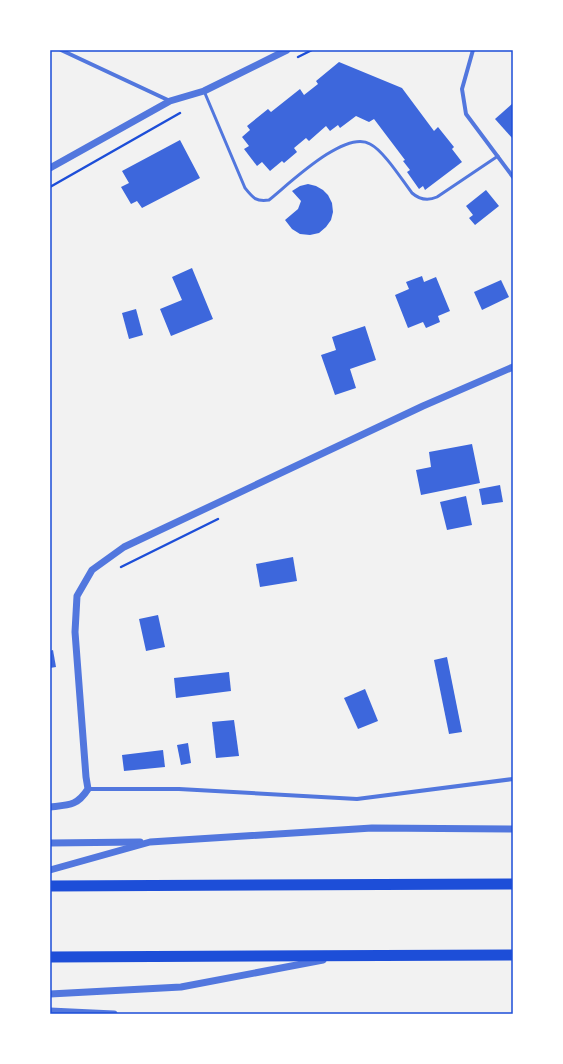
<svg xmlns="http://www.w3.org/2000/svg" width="563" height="1064" font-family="'Golos Text',sans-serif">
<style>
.building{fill:#3d67dc}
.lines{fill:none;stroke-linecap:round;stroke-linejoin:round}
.path{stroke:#1d4ed8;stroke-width:2.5}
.service{stroke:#5277de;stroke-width:3}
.minor{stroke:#5277de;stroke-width:4}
.tertiary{stroke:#5277de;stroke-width:7}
.trunk{stroke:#1d4ed8;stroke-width:11}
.neatline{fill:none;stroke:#1d4ed8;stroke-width:1.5}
</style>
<rect width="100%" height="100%" fill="#f2f2f2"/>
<g class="building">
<polygon points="339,62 402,88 434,131 438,127 454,147 452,149 462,162 425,190 423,186 419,189 407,172 410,170 403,161 405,160 374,119 369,122 356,116 340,128 338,125 330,131 326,126 309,141 306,138 294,148 297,152 284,163 282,161 270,171 262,162 257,166 244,149 249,146 242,137 250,130 247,126 268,109 271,112 300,89 304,95 318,84 316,81"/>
<polygon points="513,103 513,139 495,119"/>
<polygon points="180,140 200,178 142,208 137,201 131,204 121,187 129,183 122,171"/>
<polygon points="308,184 316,186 323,190 328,195 332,203 333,212 331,220 326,227 319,233 310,235 300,234 292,229 285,220 298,209 301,201 292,191 300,186"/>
<polygon points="486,190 499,206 475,225 469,218 473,215 466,206"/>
<polygon points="192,268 213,319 171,336 160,309 182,300 172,277"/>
<polygon points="422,276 424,282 436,277 450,311 438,316 440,322 426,328 423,322 408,328 395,295 409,289 406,282"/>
<polygon points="501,280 509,297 482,310 474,292"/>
<polygon points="136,309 143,335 129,339 122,313"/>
<polygon points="365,326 376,360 350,369 356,388 335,395 321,355 336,350 332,337"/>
<polygon points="472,444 480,483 421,495 416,470 431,467 429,452"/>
<polygon points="500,485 503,502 482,505 479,489"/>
<polygon points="466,496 472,525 447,530 440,502"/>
<polygon points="293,557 297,581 260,587 256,564"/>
<polygon points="158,615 165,647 146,651 139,619"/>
<polygon points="53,650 56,667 50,668 50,651"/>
<polygon points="447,657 462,732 449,734 434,660"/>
<polygon points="229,672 231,691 176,698 174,678"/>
<polygon points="365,689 378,721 358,729 344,698"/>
<polygon points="234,720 239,756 216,758 212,722"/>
<polygon points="188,743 191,763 181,765 177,745"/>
<polygon points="163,750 165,767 124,771 122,755"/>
</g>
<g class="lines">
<g class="path">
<polyline points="298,57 312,50"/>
<polyline points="50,187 180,113"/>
<polyline points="121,567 218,519"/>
</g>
<path class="service" d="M204,91L245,188C253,198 256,202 269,200C288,185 345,129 370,144C384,151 402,180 412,193C420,200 428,201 437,197L498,156"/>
<g class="minor">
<polyline points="61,50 170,101"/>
<polyline points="473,50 462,89 466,114 513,177"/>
<polyline points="88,789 179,789 357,799 513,779"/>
</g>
<g class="tertiary">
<polyline points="50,168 170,101 204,91 287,50"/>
<path d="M50,807C69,805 77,806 88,789L86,777L75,632L77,596L92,570L124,547L423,406L513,367"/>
<polyline points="50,843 140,842"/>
<polyline points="50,870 150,842 372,828 513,829"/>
<polyline points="50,994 181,987 323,960"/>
<polyline points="50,1011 114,1014"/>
</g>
<g class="trunk">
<polyline points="50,886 513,884"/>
<polyline points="50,957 513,955"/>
</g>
</g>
<rect width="563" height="1064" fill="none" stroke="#ffffff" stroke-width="102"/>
<rect x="51" y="51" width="461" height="962" class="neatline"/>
</svg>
